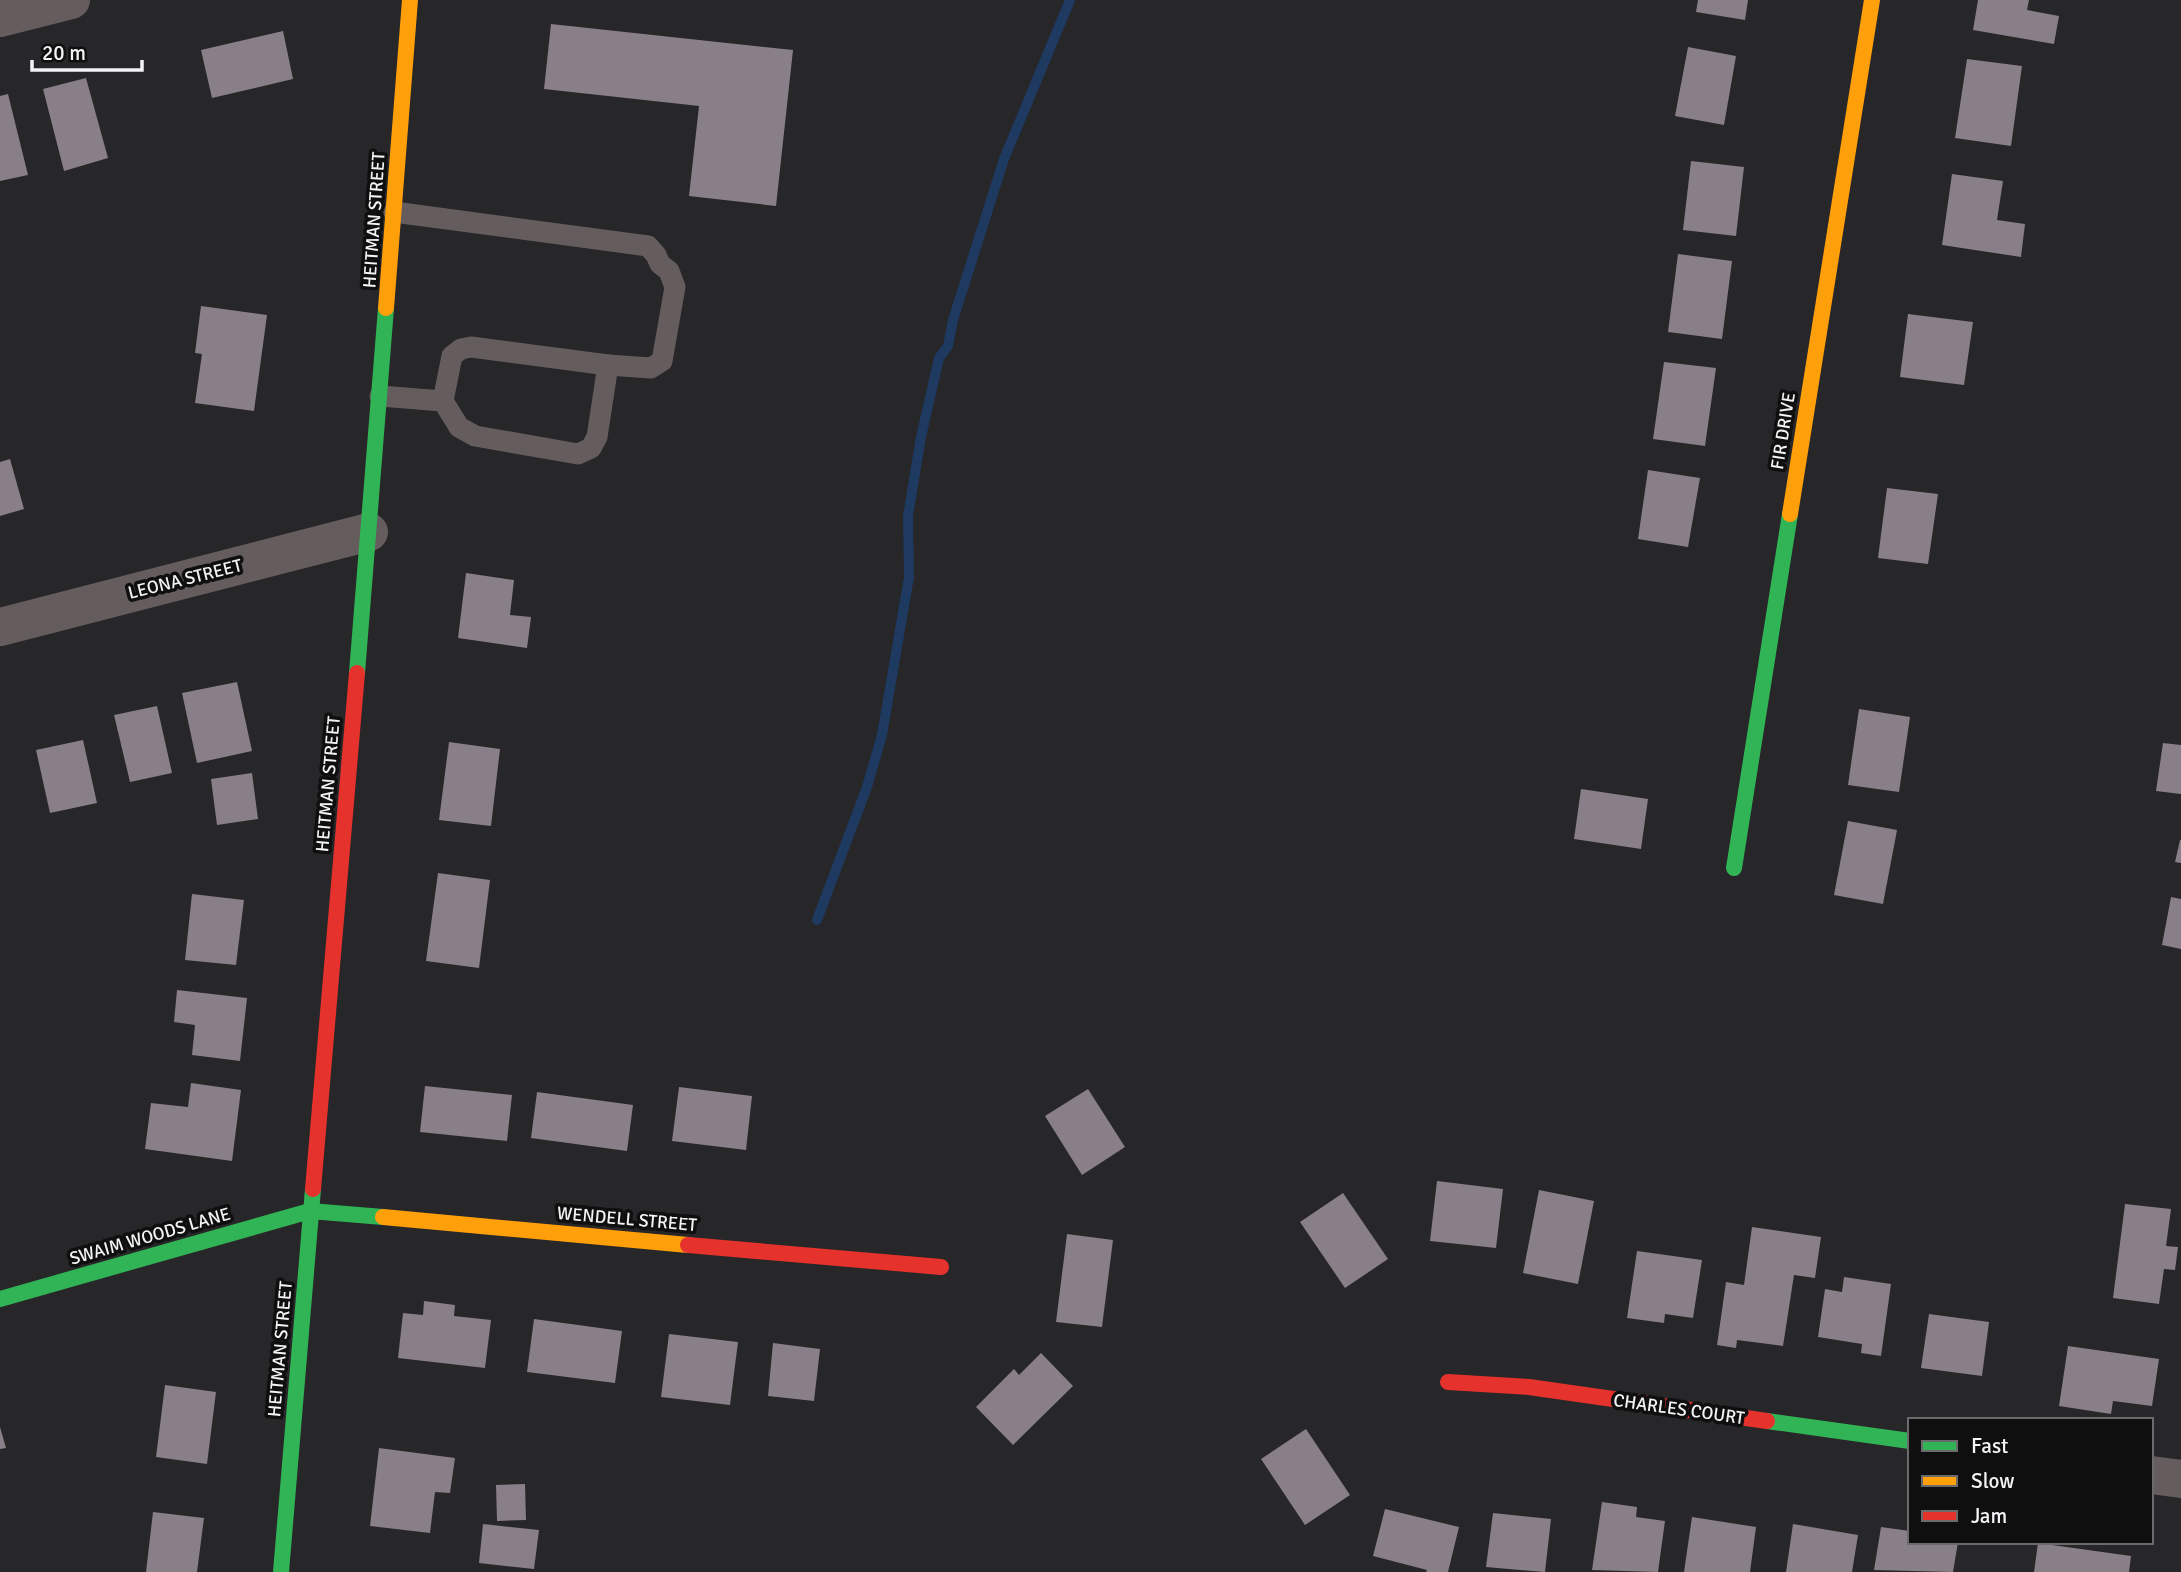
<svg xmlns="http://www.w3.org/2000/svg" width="2181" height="1572" font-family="Signika,sans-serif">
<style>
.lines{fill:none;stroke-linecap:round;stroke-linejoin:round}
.stream{stroke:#1e3a61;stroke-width:10}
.building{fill:#897f88}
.lane{stroke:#655d5d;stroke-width:21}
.street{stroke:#655d5d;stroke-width:38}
.fast{stroke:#30b455;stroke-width:16}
.slow{stroke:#ff9f0a;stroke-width:16}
.jam{stroke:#e5322d;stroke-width:16}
.labels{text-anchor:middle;stroke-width:7;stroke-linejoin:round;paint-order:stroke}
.street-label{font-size:18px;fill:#f4f3f6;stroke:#0f0f10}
</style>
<rect width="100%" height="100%" fill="#272628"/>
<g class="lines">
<polyline class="stream" points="817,920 867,787 882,735 909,577 908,516 921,437 939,358 948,346 953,320 1004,159 1070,0"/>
</g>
<g class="building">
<polygon points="1698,0 1748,0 1745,20 1696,12"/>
<polygon points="1978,0 2029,0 2027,10 2059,16 2054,44 1973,30"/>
<polygon points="551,24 793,50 776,206 689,196 699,106 544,89"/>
<polygon points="283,31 293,79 212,98 201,50"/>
<polygon points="1688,47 1736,56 1724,125 1675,116"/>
<polygon points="1967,59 2022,66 2011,146 1955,138"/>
<polygon points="86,78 108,158 64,171 43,89"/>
<polygon points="8,94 28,175 0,181 0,96"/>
<polygon points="1691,161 1744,167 1736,236 1683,230"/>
<polygon points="1952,174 2003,181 1997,220 2025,224 2021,257 1942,245"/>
<polygon points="1678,254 1732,261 1722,339 1668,332"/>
<polygon points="201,306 267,315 254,411 195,403 202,354 195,353"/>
<polygon points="1908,314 1973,322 1964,385 1900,377"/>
<polygon points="1664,362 1716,368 1705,446 1653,439"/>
<polygon points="10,459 24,509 0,516 0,462"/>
<polygon points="1648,470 1700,478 1688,547 1638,539"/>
<polygon points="1887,488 1938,494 1928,564 1878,558"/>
<polygon points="466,573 514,580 510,615 531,617 527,648 458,638"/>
<polygon points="237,682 252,751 197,763 182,693"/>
<polygon points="157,706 172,773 130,782 114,715"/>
<polygon points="1859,709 1910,717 1899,792 1848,785"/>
<polygon points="83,740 97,803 50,813 36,750"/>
<polygon points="449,742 500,749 491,826 439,820"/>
<polygon points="2163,743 2181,745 2181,794 2156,791"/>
<polygon points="252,773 258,819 217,825 211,779"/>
<polygon points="1581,789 1648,799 1641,849 1574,839"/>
<polygon points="1848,821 1897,830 1883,904 1834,895"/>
<polygon points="2180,840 2181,840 2181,863 2175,862"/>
<polygon points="438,873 490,880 479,968 426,961"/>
<polygon points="192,894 244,900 236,965 185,960"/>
<polygon points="2171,897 2181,899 2181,949 2162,945"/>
<polygon points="177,990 247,998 240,1061 192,1055 195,1025 174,1022"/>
<polygon points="191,1083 241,1090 232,1161 145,1149 151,1103 188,1107"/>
<polygon points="425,1086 512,1095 507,1141 420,1132"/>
<polygon points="679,1087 752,1096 746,1150 672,1141"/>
<polygon points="1088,1089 1125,1147 1082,1175 1045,1116"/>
<polygon points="537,1092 633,1105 627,1151 531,1138"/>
<polygon points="1437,1181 1503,1189 1496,1248 1430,1241"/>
<polygon points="1539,1190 1594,1201 1578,1284 1523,1273"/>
<polygon points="1343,1193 1388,1259 1345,1288 1300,1222"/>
<polygon points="2125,1204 2171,1209 2166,1246 2178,1247 2175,1270 2164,1269 2159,1304 2113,1298"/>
<polygon points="1752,1227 1821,1237 1815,1278 1794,1275 1783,1346 1737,1340 1736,1348 1717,1345 1726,1282 1744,1285"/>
<polygon points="1067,1234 1113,1240 1102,1327 1056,1322"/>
<polygon points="1637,1251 1702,1260 1693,1318 1665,1314 1664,1323 1627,1318"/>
<polygon points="1844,1277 1891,1284 1881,1356 1861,1353 1862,1344 1818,1337 1825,1289 1842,1292"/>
<polygon points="424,1301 455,1305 454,1316 491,1320 485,1368 398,1358 403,1313 423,1315"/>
<polygon points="1929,1314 1989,1322 1982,1376 1921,1368"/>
<polygon points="534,1319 622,1331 615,1383 527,1372"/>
<polygon points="669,1334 738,1342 730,1405 661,1397"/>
<polygon points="773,1343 820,1349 814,1401 768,1396"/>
<polygon points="2068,1346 2159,1359 2152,1406 2113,1401 2111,1414 2059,1406"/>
<polygon points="1041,1353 1073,1386 1013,1445 976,1407 1014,1369 1019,1375"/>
<polygon points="165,1385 216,1392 207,1464 156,1457"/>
<polygon points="0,1427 6,1448 0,1449"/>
<polygon points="1306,1429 1350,1495 1305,1525 1261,1459"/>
<polygon points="379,1448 455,1458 450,1493 435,1492 430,1533 370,1526"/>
<polygon points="525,1484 526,1520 497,1521 496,1485"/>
<polygon points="1602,1502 1637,1507 1636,1517 1665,1521 1658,1572 1592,1570"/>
<polygon points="1385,1509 1459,1527 1448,1572 1426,1572 1427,1570 1373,1556"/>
<polygon points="153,1512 204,1518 197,1572 146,1572"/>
<polygon points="1493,1513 1551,1519 1545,1572 1486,1567"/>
<polygon points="1692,1517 1756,1527 1750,1572 1684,1572"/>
<polygon points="483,1524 539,1530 534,1569 479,1563"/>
<polygon points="1793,1524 1858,1535 1852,1572 1786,1572"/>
<polygon points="1881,1527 1910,1531 1910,1542 1958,1542 1953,1572 1874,1570"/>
<polygon points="2038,1543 2131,1556 2129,1572 2034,1572"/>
</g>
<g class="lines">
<g class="lane">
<polyline points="380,396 443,401 459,427 475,436 578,454 591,448 597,437 608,365 651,368 662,361 675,287 669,271 660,264 656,255 648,246 394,212"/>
<polyline points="443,401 452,356 461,349 471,347 608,365"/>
</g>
<g class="street">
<polyline points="0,18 71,0"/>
<polyline points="0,627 369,532"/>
<polyline points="2151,1475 2181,1479"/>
</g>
<g class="fast">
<polyline points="357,673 386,308"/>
<polyline points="1734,868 1790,514"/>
<polyline points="0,1299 310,1211 383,1217"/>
<polyline points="1767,1421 1910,1441"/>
<polyline points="281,1572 313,1189"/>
</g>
<g class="slow">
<polyline points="386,308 410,0"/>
<polyline points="1790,514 1872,0"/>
<polyline points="383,1217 688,1245"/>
</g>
<g class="jam">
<polyline points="313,1189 357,673"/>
<polyline points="688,1245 941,1267"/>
<polyline points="1448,1382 1529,1387 1767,1421"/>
</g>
</g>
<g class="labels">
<g class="street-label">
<text transform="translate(374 220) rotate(-86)" y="6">HEITMAN STREET</text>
<text transform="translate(1783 431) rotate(-81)" y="6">FIR DRIVE</text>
<text transform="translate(185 579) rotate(-14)" y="6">LEONA STREET</text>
<text transform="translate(328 784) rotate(-85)" y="6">HEITMAN STREET</text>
<text transform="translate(627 1219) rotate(5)" y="6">WENDELL STREET</text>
<text transform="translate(150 1236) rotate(-16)" y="6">SWAIM WOODS LANE</text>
<text transform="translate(280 1349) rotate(-85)" y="6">HEITMAN STREET</text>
<text transform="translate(1679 1409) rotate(8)" y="6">CHARLES COURT</text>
</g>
</g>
<rect x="1908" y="1418" width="245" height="126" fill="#0f0f10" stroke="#6b6a6c" stroke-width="2"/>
<rect x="1922" y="1441" width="35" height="10" fill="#30b455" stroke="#6b6a6c" stroke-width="2"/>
<text x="1971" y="1453" font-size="21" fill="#f4f3f6">Fast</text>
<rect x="1922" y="1476" width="35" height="10" fill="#ff9f0a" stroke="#6b6a6c" stroke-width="2"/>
<text x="1971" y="1488" font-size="21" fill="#f4f3f6">Slow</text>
<rect x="1922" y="1511" width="35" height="10" fill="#e5322d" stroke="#6b6a6c" stroke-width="2"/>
<text x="1971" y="1523" font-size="21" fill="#f4f3f6">Jam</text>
<path d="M32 60v10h110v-10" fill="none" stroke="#f4f3f6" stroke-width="3.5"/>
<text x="42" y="60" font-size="21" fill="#f4f3f6" stroke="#0f0f10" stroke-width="5" paint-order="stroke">20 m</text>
</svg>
